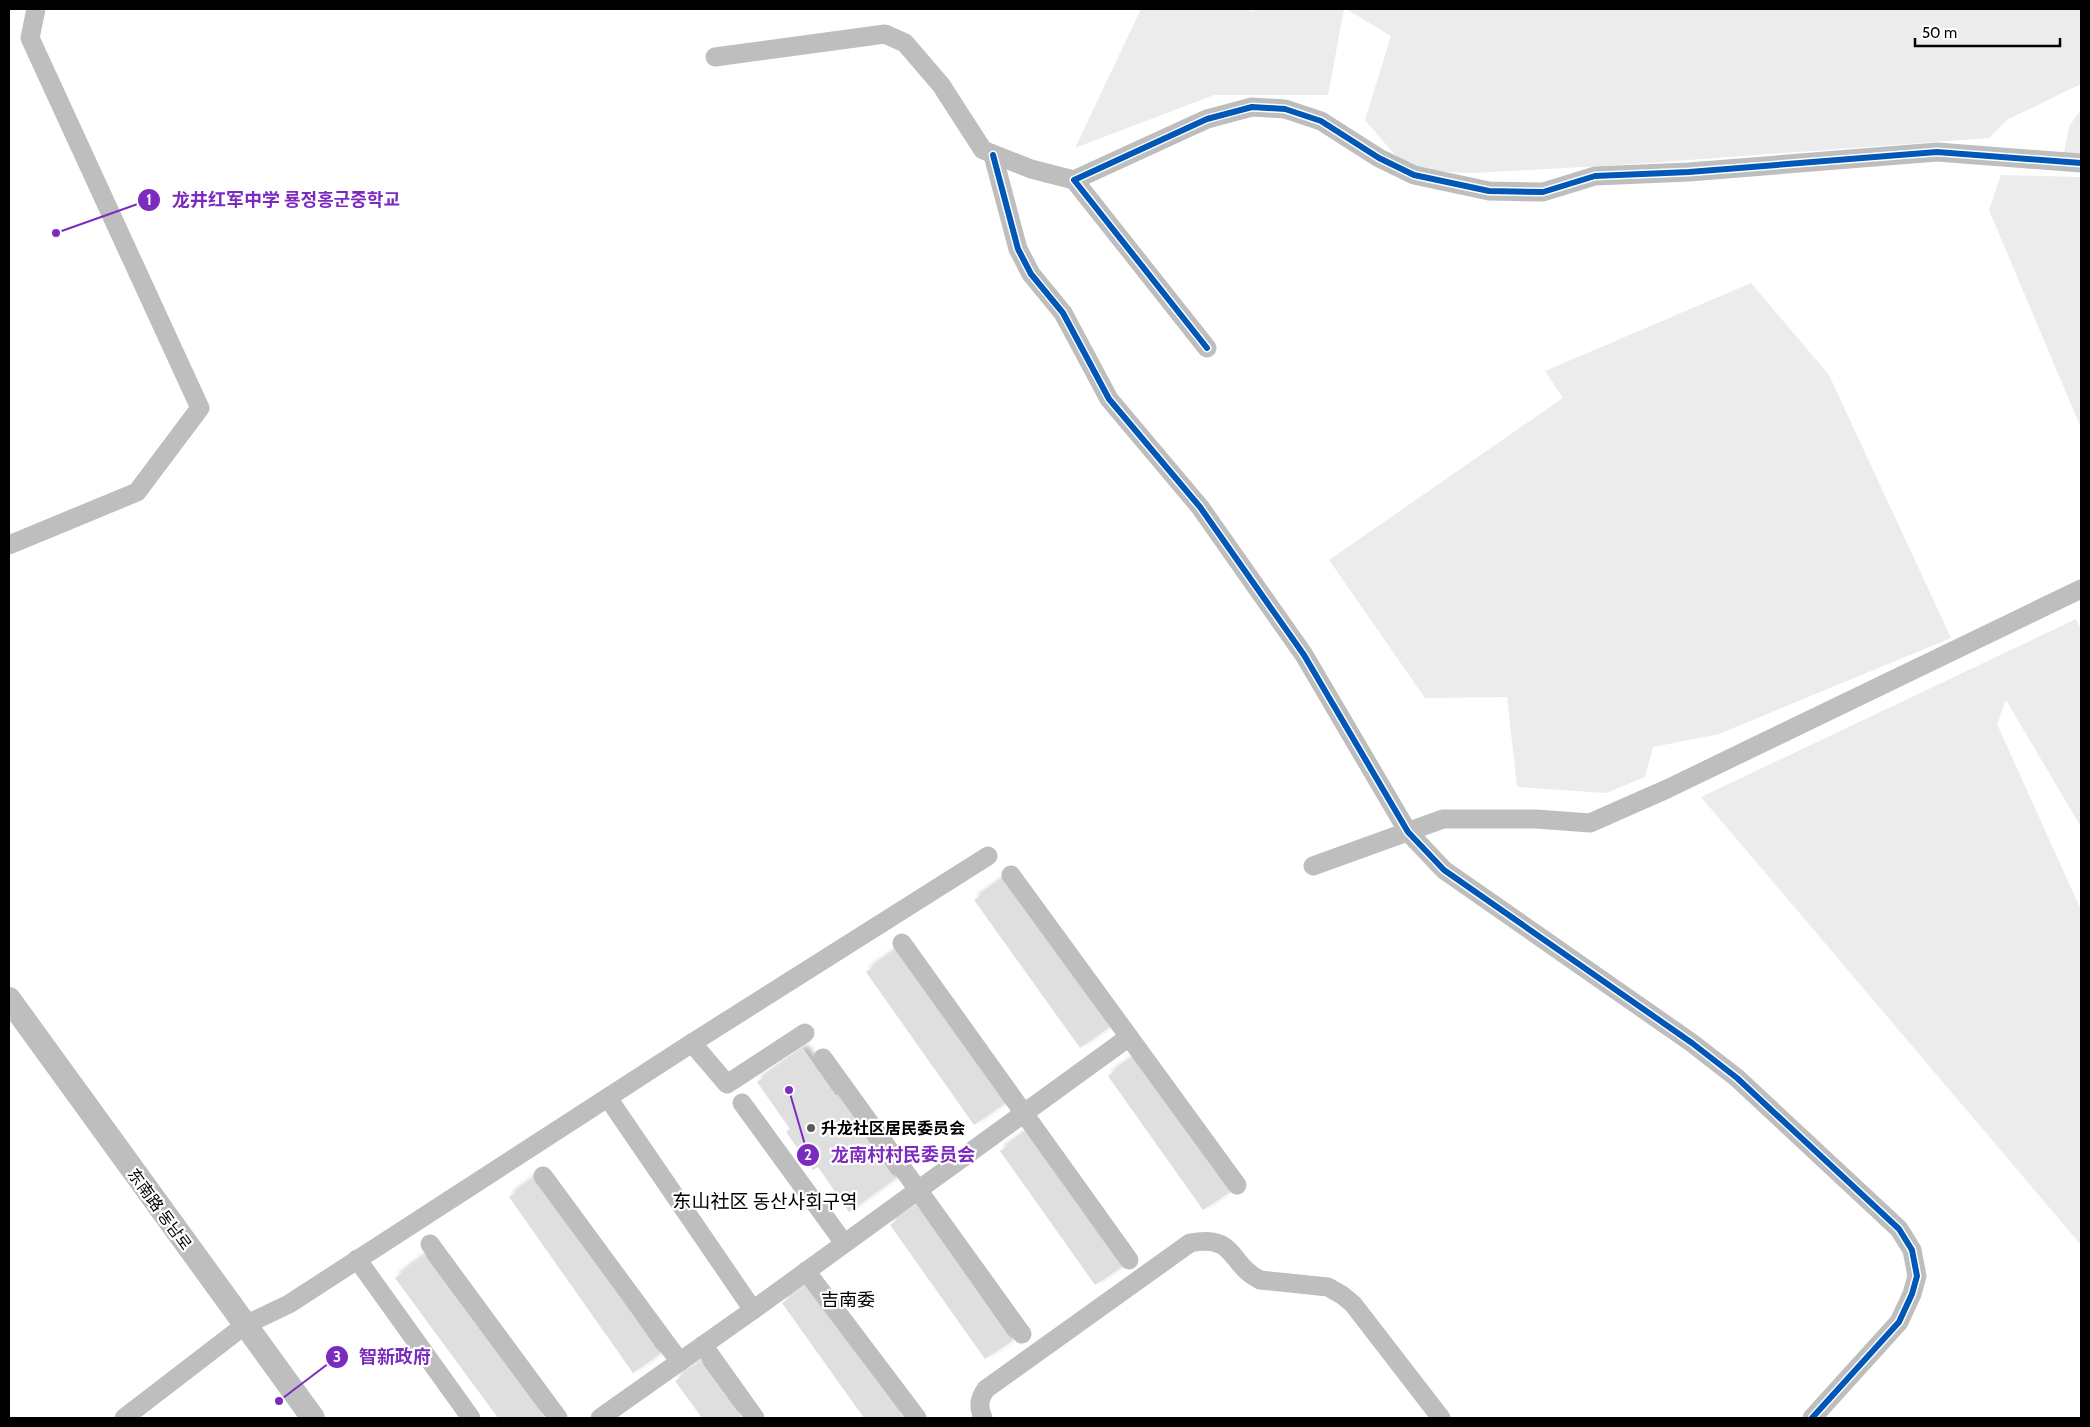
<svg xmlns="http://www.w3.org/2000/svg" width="2090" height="1427" font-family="Cabin,'Noto Sans SC','Noto Sans KR',sans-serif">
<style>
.green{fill:#ececec}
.building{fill:#dfdfdf;filter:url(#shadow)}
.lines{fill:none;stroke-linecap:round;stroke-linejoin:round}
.minor{stroke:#bebebe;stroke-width:19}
.major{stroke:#bebebe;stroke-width:24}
.cycleway-casing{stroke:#fff;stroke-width:9}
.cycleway{stroke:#0057b8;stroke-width:6}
.poi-dot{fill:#595959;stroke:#fff;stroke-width:2}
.labels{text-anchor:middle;stroke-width:4.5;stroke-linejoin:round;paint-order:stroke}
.poi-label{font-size:16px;font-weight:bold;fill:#000;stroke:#fff;text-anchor:start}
.street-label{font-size:16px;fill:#000;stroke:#fff}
.neighbourhood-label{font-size:18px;fill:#000;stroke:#fff}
.quarter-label{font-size:19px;fill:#000;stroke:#fff}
.leader{fill:none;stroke:#7b2cbf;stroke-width:2}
.callout-dot{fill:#7b2cbf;stroke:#fff;stroke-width:2}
.mark-label{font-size:15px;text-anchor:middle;font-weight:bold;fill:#fff}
.callout-label{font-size:18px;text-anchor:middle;font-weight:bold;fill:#7b2cbf;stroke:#fff;stroke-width:4.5;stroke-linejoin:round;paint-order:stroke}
</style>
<defs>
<filter id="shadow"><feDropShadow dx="4.5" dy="-4.5" stdDeviation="2.5" flood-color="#0004"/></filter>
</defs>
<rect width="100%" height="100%" fill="#fff"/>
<g class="green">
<polygon points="1141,9 1244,9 1251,11 1258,9 1344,9 1328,95 1214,95 1075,148"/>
<polygon points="1346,9 2081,9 2081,84 2007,120 1989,138 1621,165 1472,173 1408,170 1365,120 1391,36"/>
<polygon points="2081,110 2081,154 2064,153 2069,126"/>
<polygon points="2001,175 2081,177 2081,428 1989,210"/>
<polygon points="1751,283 1829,375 1951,638 1719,734 1653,747 1645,777 1606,793 1517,787 1507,697 1425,698 1329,560 1563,398 1545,371"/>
<polygon points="2076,619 2081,629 2081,827 2006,700 1997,724 2081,910 2081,1245 1701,797"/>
</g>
<g class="building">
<polygon points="1005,878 1111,1026 1080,1048 974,900"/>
<polygon points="897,950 1006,1103 974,1125 866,972"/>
<polygon points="803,1049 836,1096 842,1092 869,1131 864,1135 895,1179 849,1212 818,1167 813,1170 786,1132 790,1129 757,1082"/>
<polygon points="1135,1057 1230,1192 1203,1210 1108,1076"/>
<polygon points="1027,1132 1122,1267 1095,1285 1000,1151"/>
<polygon points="536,1177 660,1354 633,1373 509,1197"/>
<polygon points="917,1206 1012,1341 985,1359 890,1225"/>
<polygon points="425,1256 545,1418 498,1418 395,1278"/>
<polygon points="809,1284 904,1418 864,1418 782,1303"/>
<polygon points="701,1362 742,1418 702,1418 675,1381"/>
</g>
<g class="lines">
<g class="minor">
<polyline points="715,57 885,34 905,43 941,85 983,150 1031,169 1074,180"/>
<polyline points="993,155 1018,249 1031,274 1063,313 1109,399 1200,507 1304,655 1408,832 1444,870 1692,1043 1737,1078 1899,1229 1912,1250 1917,1276 1912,1294 1899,1322 1812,1418"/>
<polyline points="1207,348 1074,180 1207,119 1252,107 1285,109 1321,121 1379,158 1414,175 1489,191 1543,192 1595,176 1689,172 1937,152 2081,163"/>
<polyline points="9,545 137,492 200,408 30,38 36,9"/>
<polyline points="1313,866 1443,819 1536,819 1590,823 1667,789 2081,589"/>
<polyline points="1011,875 1237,1185"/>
<polyline points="902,943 1129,1260"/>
<polyline points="692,1043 727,1084 805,1033"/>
<polyline points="823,1058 1022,1334"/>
<polyline points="608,1098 753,1310"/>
<polyline points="742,1103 844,1243"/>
<polyline points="543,1176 680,1362"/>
<polyline points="430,1244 558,1418"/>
<polyline points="357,1259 471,1418"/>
<polyline points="806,1271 917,1418"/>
<polyline points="703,1345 755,1418"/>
<polyline points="124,1418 245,1325 289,1304 692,1043 988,856"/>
<polyline points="600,1418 753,1310 1129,1037"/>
<path d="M983,1418C978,1406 979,1399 986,1389L1190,1243C1237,1234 1228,1264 1260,1280L1328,1287L1342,1295L1353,1304L1441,1418"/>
</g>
<polyline class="major" points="9,999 313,1418"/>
<defs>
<g id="cycleway">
<polyline points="993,155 1018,249 1031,274 1063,313 1109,399 1200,507 1304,655 1408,832 1444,870 1692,1043 1737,1078 1899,1229 1912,1250 1917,1276 1912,1294 1899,1322 1812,1418"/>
<polyline points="1207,348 1074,180 1207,119 1252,107 1285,109 1321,121 1379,158 1414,175 1489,191 1543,192 1595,176 1689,172 1937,152 2081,163"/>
</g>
</defs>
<use href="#cycleway" class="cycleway-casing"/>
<use href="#cycleway" class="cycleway"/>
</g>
<circle class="poi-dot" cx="811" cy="1128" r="5"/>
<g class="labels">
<g class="poi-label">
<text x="821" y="1134">升龙社区居民委员会</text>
</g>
<g class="street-label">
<text transform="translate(160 1209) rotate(54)" y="6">东南路 동남로</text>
</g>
<g class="neighbourhood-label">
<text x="848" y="1306">吉南委</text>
</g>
<g class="quarter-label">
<text x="765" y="1208">东山社区 동산사회구역</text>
</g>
</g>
<path class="leader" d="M56 233L149 200M789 1090L808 1155M279 1401L337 1357"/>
<g class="callout-dot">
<circle cx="56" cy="233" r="5"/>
<circle cx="789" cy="1090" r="5"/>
<circle cx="279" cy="1401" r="5"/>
<circle cx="149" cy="200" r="12"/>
<circle cx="808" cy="1155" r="12"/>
<circle cx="337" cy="1357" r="12"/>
</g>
<g class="mark-label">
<text x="149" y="205">1</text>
<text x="808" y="1160">2</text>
<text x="337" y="1362">3</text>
</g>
<g class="callout-label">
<text x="286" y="206">龙井红军中学 룡정홍군중학교</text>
<text x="903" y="1161">龙南村村民委员会</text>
<text x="395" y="1363">智新政府</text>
</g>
<rect width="2090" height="1427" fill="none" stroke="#000000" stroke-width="20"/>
<path d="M1915 38v8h145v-8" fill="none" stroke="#000000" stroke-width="2.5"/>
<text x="1922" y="38" font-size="15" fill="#000000" stroke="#ffffff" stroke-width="4" paint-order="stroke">50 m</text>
</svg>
